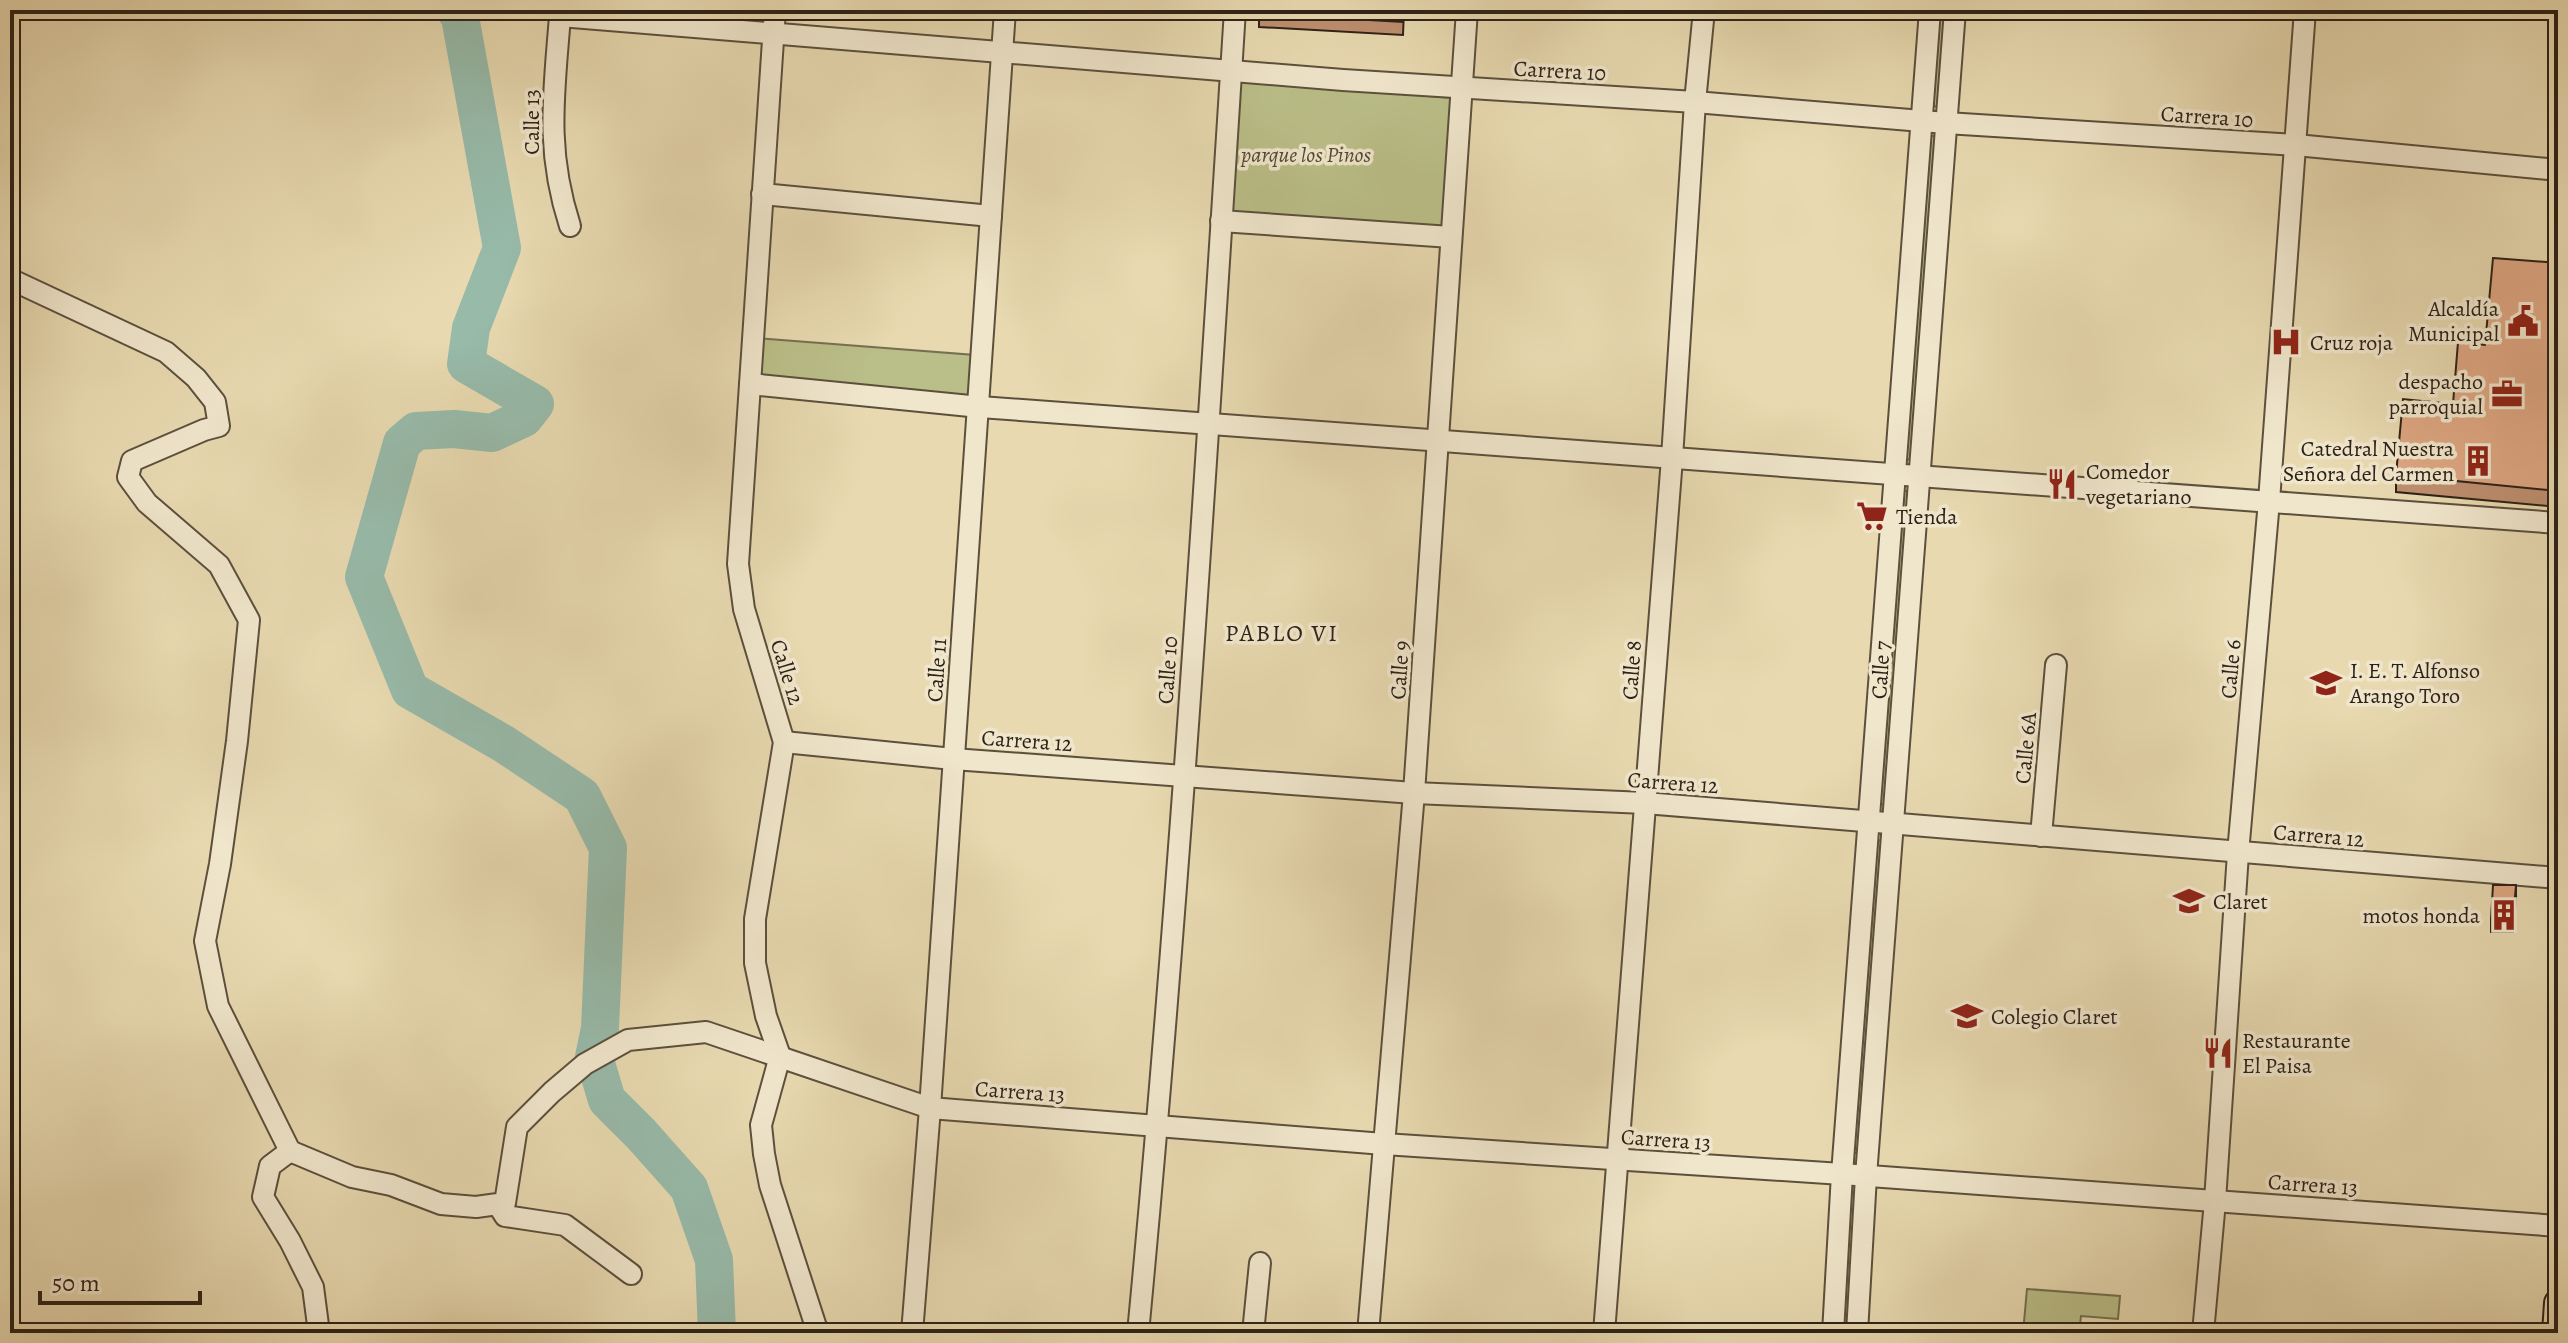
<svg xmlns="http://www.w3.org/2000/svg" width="2568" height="1343" font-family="Alegreya,serif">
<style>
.green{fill:#babe88;stroke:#747050;stroke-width:2}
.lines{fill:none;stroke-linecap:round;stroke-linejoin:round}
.river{stroke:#97baa9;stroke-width:38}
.minor-casing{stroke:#5c503d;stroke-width:24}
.major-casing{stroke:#2d2217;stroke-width:30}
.minor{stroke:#f0e6cc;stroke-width:20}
.major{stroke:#e8d9b0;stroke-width:26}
.wall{fill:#be8f70;stroke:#2d2217;stroke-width:2}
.shaded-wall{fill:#9b745b;stroke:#2d2217;stroke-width:2}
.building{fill:#dda682;stroke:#2d2217;stroke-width:2}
.labels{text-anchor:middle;stroke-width:7;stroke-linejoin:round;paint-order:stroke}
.street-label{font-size:22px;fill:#2d2217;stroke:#f0e6cc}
.park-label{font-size:22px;font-style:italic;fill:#504933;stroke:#f0e6cc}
.poi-label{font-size:22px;fill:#2d2217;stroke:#f0e6cc;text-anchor:start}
.neighbourhood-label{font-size:24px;letter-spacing:2px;fill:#2d2217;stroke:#f0e6cc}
</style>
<rect width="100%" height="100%" fill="#e8d9b0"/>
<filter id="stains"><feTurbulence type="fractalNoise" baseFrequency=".0025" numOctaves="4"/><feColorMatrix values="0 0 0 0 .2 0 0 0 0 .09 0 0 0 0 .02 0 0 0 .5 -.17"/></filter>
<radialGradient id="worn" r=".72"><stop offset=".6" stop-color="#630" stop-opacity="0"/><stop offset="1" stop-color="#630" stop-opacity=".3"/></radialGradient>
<g class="green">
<polygon points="1938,10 1949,10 1941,107 1931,106"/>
<polygon points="1236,80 1452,98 1443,231 1227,216"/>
<polygon points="1928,136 1939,136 1914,460 1906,459"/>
<polygon points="757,338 975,355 972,397 755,379"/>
<polygon points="1901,491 1910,491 1889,805 1879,804"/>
<polygon points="1875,840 1886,841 1860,1153 1849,1153"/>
<polygon points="1848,1184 1860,1185 1850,1333 1840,1333"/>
<polygon points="2027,1289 2120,1296 2118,1319 2081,1316 2079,1333 2023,1333"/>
</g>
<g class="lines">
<polyline class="river" points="455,10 460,17 502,248 471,328 466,364 535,404 524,418 492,433 454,429 416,431 402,443 364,577 410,690 504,744 582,796 608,848 600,1028 594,1057 607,1100 641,1134 689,1188 714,1260 717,1333"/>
<defs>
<g id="minor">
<polyline points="775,10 738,564 744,609 784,742 755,919 755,963 766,1016 780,1056 761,1125 764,1154 770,1185 818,1333"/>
<polyline points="560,16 1343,80 1695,102 1946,123 2296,145 2558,170"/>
<path d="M560,16C554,94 545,149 570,226"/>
<polyline points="762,194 991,216"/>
<polyline points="1221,221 1451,237"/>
<polyline points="10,279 166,352 196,378 215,402 219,426 204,430 132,461 128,477 147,503 219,565 249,620 237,741 220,864 205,941 218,1006 290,1151 352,1177 391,1185 441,1204 476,1207 505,1203 517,1127 552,1092 585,1064 628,1040 706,1032 930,1108 1384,1144 1842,1174 2558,1226"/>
<polyline points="750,384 980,407 2558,523"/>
<polyline points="784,742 953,759 1414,793 1645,803 2558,878"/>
<polyline points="2041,836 2056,665"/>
<polyline points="290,1151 270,1166 263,1197 290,1241 313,1287 319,1333"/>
<polyline points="498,1205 505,1216 565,1225 631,1274"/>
<polyline points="912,1333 930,1108 1005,10"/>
<path d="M1138,1333C1180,893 1207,451 1235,10"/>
<polyline points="1253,1333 1260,1263"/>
<polyline points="1368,1333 1414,793 1467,10"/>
<polyline points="1604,1333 1672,458 1695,102 1704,10"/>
<polyline points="1833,1333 1842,1174 1930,10"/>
<polyline points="1857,1333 1866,1176 1955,10"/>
<polyline points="2203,1333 2215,1201 2238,853 2269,501 2305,10"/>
</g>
<polyline id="major" points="2556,1333 2558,1303"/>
</defs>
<use href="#minor" class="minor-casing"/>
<use href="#major" class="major-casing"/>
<use href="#minor" class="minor"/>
<use href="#major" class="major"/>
</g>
<g class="wall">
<polygon points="1259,10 1404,10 1403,35 1259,27"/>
<polygon points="2558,263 2558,507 2396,492 2396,475 2453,404 2485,345"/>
<polygon points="2516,898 2513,932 2491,932 2491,919"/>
</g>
<polygon class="shaded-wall" points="2516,885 2516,898 2513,932 2513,919"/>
<g class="building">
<polygon points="1259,10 1403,10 1403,22 1259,14"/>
<polygon points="2493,258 2558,263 2558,491 2396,475 2403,399 2453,404 2458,342 2485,345"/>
<polygon points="2493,885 2516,885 2513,919 2491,919"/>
</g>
<defs>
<symbol id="civic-bare" viewBox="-9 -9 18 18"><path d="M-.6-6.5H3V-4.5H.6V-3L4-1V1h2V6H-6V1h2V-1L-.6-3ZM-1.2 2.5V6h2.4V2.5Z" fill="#8f2418" stroke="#f0e6cc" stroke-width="2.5" paint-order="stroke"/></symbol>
<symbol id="hospital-bare" viewBox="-9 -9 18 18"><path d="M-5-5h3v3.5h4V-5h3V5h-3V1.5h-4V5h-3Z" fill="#8f2418" stroke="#f0e6cc" stroke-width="2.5" paint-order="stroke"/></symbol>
<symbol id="office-bare" viewBox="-9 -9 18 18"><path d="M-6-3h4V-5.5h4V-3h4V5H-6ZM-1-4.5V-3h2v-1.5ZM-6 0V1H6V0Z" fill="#8f2418" stroke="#f0e6cc" stroke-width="2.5" paint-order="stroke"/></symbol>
<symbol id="building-bare" viewBox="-9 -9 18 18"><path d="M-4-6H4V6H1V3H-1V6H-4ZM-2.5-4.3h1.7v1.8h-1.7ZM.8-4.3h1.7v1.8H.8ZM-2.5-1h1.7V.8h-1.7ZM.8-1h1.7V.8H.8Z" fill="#8f2418" stroke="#f0e6cc" stroke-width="2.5" paint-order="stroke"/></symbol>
<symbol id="restaurant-bare" viewBox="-9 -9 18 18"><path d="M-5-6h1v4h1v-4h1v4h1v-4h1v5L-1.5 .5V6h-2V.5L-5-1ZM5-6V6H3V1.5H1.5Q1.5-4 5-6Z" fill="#8f2418" stroke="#f0e6cc" stroke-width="2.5" paint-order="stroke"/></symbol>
<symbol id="supermarket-bare" viewBox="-9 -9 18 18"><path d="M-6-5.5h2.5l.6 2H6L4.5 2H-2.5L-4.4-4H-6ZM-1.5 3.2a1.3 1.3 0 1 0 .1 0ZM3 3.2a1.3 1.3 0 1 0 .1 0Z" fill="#8f2418" stroke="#f0e6cc" stroke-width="2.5" paint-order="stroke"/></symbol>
<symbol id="school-bare" viewBox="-9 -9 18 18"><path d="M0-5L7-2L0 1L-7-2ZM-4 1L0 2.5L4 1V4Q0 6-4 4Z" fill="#8f2418" stroke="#f0e6cc" stroke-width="2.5" paint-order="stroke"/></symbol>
</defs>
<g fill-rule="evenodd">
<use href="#civic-bare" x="2501" y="299" width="44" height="44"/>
<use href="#hospital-bare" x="2264" y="320" width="44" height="44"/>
<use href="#office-bare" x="2485" y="372" width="44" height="44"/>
<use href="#building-bare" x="2456" y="439" width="44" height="44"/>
<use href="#restaurant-bare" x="2040" y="462" width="44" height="44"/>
<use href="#supermarket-bare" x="1850" y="494" width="44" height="44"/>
<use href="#school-bare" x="2304" y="661" width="44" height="44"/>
<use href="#school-bare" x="2167" y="879" width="44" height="44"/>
<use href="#building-bare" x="2482" y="893" width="44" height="44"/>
<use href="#school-bare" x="1945" y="994" width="44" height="44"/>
<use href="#restaurant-bare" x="2196" y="1031" width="44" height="44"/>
</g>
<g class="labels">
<g class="street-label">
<text transform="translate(1560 70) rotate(3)" y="8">Carrera 10</text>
<text transform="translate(2207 116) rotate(4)" y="8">Carrera 10</text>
<text transform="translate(531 122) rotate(-90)" y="8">Calle 13</text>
<text transform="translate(2230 669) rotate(-85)" y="8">Calle 6</text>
<text transform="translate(936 670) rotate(-86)" y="8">Calle 11</text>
<text transform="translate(1167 670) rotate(-86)" y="8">Calle 10</text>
<text transform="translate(1399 670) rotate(-86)" y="8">Calle 9</text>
<text transform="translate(1631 670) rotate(-86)" y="8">Calle 8</text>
<text transform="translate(1880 670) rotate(-86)" y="8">Calle 7</text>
<text transform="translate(788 672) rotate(73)" y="8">Calle 12</text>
<text transform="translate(1027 740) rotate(4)" y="8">Carrera 12</text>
<text transform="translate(2025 748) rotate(-85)" y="8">Calle 6A</text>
<text transform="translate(1673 782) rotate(4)" y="8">Carrera 12</text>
<text transform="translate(2319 835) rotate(5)" y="8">Carrera 12</text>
<text transform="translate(1020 1091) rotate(4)" y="8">Carrera 13</text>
<text transform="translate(1666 1139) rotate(4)" y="8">Carrera 13</text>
<text transform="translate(2313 1184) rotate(4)" y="8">Carrera 13</text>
</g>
<g class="park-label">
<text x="1306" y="162">parque los Pinos</text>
</g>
<g class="poi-label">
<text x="2499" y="316" text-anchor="end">Alcaldía<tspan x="2499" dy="25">Municipal</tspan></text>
<text x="2310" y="350">Cruz roja</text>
<text x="2483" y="389" text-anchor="end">despacho<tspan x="2483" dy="25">parroquial</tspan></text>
<text x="2454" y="456" text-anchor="end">Catedral Nuestra<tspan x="2454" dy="25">Señora del Carmen</tspan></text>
<text x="2086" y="479">Comedor<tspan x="2086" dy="25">vegetariano</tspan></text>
<text x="1896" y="524">Tienda</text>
<text x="2350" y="678">I. E. T. Alfonso<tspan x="2350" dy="25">Arango Toro</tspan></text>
<text x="2213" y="909">Claret</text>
<text x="2480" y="923" text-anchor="end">motos honda</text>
<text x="1991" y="1024">Colegio Claret</text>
<text x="2242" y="1048">Restaurante<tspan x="2242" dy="25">El Paisa</tspan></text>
</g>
<g class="neighbourhood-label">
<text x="1282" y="641">PABLO VI</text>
</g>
</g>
<rect width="2568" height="1343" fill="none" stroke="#e8d9b0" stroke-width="40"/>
<rect x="12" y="12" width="2544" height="1319" fill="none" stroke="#2d2217" stroke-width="4"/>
<rect x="20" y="20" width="2528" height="1303" fill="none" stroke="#2d2217" stroke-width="2"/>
<path d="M40 1291v12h160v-12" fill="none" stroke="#2d2217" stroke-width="4"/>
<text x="52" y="1291" font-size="24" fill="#2d2217" stroke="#f0e6cc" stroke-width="6" paint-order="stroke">50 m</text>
<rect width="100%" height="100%" filter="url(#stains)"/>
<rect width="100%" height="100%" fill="url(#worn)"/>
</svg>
